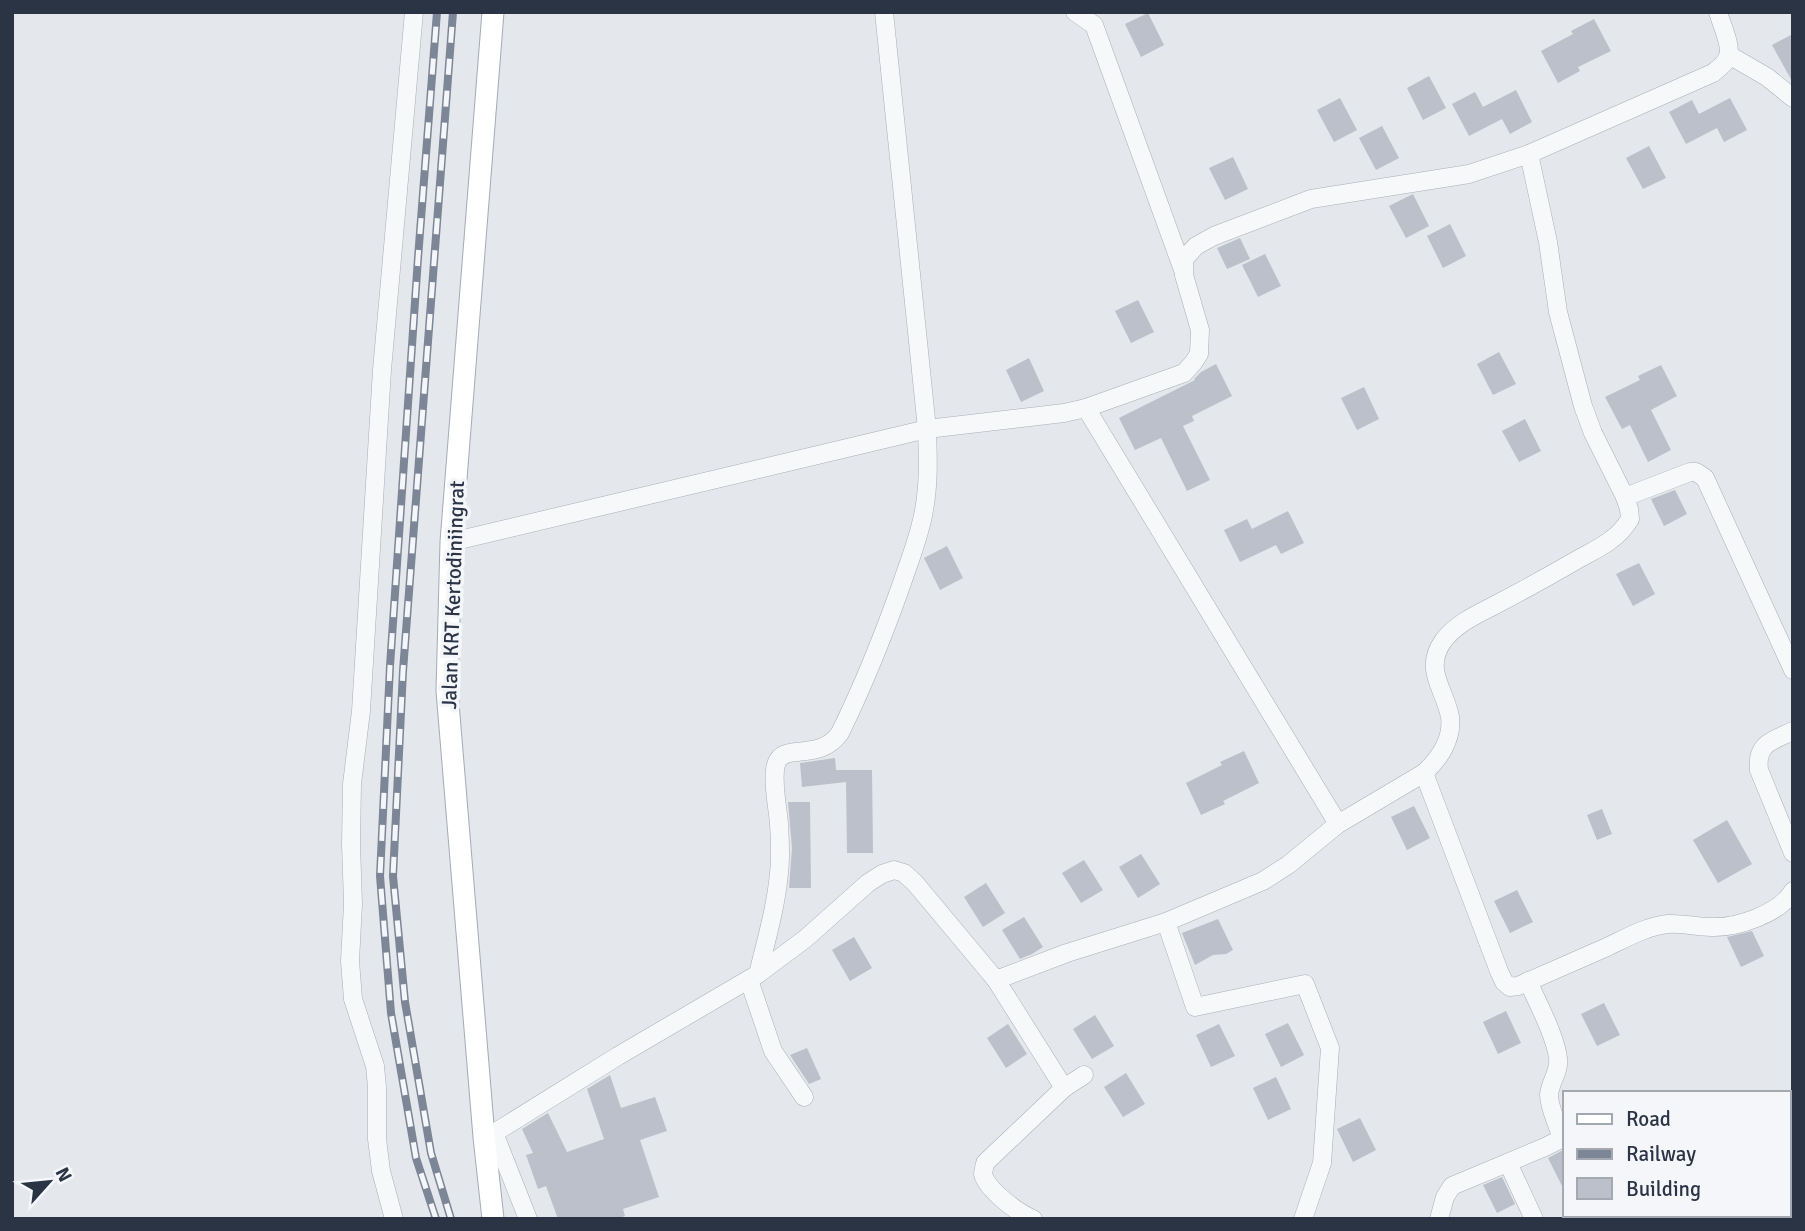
<svg xmlns="http://www.w3.org/2000/svg" width="1805" height="1231" font-family="Signika,sans-serif">
<style>
.building{fill:#bbc0ca}
.lines{fill:none;stroke-linecap:round;stroke-linejoin:round}
.minor-casing{stroke:#a9aeb7;stroke-width:19}
.major-casing{stroke:#a3abb8;stroke-width:23}
.minor{stroke:#f7f8fa;stroke-width:18}
.major{stroke:#fff;stroke-width:21}
.rail-casing{stroke:#7d8696;stroke-width:8}
.rail{stroke:#f4f6f9;stroke-width:5;stroke-dasharray:16;stroke-linecap:butt}
.labels{text-anchor:middle;stroke-width:7;stroke-linejoin:round;paint-order:stroke}
.street-label{font-size:21px;fill:#2b3445;stroke:#f4f6f9}
</style>
<rect width="100%" height="100%" fill="#e4e7ec"/>
<g class="building">
<polygon points="1148,13 1164,45 1141,57 1125,24"/>
<polygon points="1594,19 1611,51 1578,67 1580,71 1558,83 1541,51 1573,34 1571,31"/>
<polygon points="1793,34 1793,83 1772,45"/>
<polygon points="1429,76 1446,108 1423,120 1407,88"/>
<polygon points="1516,90 1532,122 1510,134 1502,119 1469,136 1452,104 1475,92 1483,107"/>
<polygon points="1340,98 1357,130 1334,142 1317,110"/>
<polygon points="1730,98 1747,130 1724,142 1717,128 1686,144 1669,112 1692,100 1699,114"/>
<polygon points="1382,126 1399,158 1376,170 1359,138"/>
<polygon points="1649,146 1666,178 1643,189 1626,158"/>
<polygon points="1233,157 1248,189 1225,200 1209,168"/>
<polygon points="1413,194 1429,226 1406,238 1389,206"/>
<polygon points="1450,224 1466,256 1443,268 1427,236"/>
<polygon points="1240,238 1250,259 1227,269 1217,248"/>
<polygon points="1265,254 1281,286 1258,297 1242,265"/>
<polygon points="1138,300 1154,332 1131,343 1115,311"/>
<polygon points="1499,352 1516,384 1493,395 1477,364"/>
<polygon points="1029,358 1044,391 1021,402 1006,370"/>
<polygon points="1216,364 1232,396 1192,416 1194,421 1183,426 1210,480 1187,491 1161,438 1135,450 1119,418 1195,380 1194,379 1201,372"/>
<polygon points="1661,365 1677,396 1651,410 1671,450 1648,462 1630,425 1622,429 1605,397 1640,380 1638,376"/>
<polygon points="1364,387 1379,419 1357,430 1341,398"/>
<polygon points="1525,419 1541,451 1519,462 1502,431"/>
<polygon points="1675,490 1687,514 1664,526 1651,499"/>
<polygon points="1288,511 1304,543 1281,554 1276,545 1240,562 1224,530 1247,519 1252,529"/>
<polygon points="947,546 963,578 940,590 924,558"/>
<polygon points="1639,563 1655,594 1633,606 1616,574"/>
<polygon points="1244,751 1259,783 1223,801 1225,804 1201,815 1186,783 1222,765 1220,762"/>
<polygon points="835,758 836,770 872,770 873,853 847,853 846,782 802,787 800,763"/>
<polygon points="788,802 810,802 811,888 789,888 792,848"/>
<polygon points="1414,806 1430,838 1407,850 1391,817"/>
<polygon points="1602,809 1612,834 1597,840 1587,815"/>
<polygon points="1727,820 1752,864 1718,883 1693,840"/>
<polygon points="1141,854 1160,884 1138,898 1119,867"/>
<polygon points="1084,860 1103,890 1081,903 1062,873"/>
<polygon points="986,883 1005,913 983,927 964,897"/>
<polygon points="1517,890 1533,922 1510,933 1494,901"/>
<polygon points="1024,917 1043,947 1032,954 1020,959 1002,930"/>
<polygon points="1218,919 1233,950 1226,954 1213,955 1195,965 1182,933"/>
<polygon points="1752,931 1764,956 1741,967 1727,937"/>
<polygon points="854,937 872,968 850,981 832,950"/>
<polygon points="1604,1003 1620,1035 1597,1046 1581,1014"/>
<polygon points="1506,1011 1521,1043 1498,1054 1483,1022"/>
<polygon points="1095,1015 1114,1046 1092,1059 1073,1029"/>
<polygon points="1288,1023 1304,1055 1281,1067 1265,1034"/>
<polygon points="1008,1024 1027,1054 1006,1068 987,1038"/>
<polygon points="1219,1024 1235,1056 1211,1067 1196,1035"/>
<polygon points="807,1048 821,1079 809,1084 790,1055"/>
<polygon points="1126,1073 1145,1104 1123,1117 1104,1087"/>
<polygon points="610,1075 621,1108 655,1097 667,1131 640,1140 659,1197 623,1209 625,1216 617,1219 558,1219 546,1186 538,1189 526,1155 533,1153 522,1129 548,1113 567,1152 604,1139 587,1089"/>
<polygon points="1276,1077 1291,1109 1268,1120 1253,1088"/>
<polygon points="1360,1118 1376,1150 1353,1162 1337,1129"/>
<polygon points="1565,1149 1565,1192 1548,1158"/>
<polygon points="1502,1177 1515,1204 1497,1213 1483,1185"/>
</g>
<g class="lines">
<defs>
<g id="minor">
<polyline points="1075,12 1094,25 1183,270"/>
<polyline points="1729,55 1767,77 1793,98"/>
<polyline points="1086,408 1338,824"/>
<polyline points="1625,497 1690,472 1696,472 1705,478 1793,670"/>
<path d="M451,542L927,429L1064,413L1086,408L1184,373L1193,363L1199,354L1200,330L1184,275V259L1196,246L1214,236L1311,199L1469,174L1529,154L1713,73C1719,68 1726,63 1728,56C1732,46 1721,23 1718,12"/>
<path d="M1793,731C1772,741 1756,743 1759,770L1793,853"/>
<path d="M1424,773L1499,971L1504,982L1510,987L1518,986C1548,973 1577,960 1607,947C1626,938 1647,926 1668,924C1682,923 1697,927 1711,927C1737,928 1779,914 1793,891"/>
<polyline points="1166,922 1195,1007 1305,984 1330,1048 1322,1163 1303,1219"/>
<path d="M758,974C766,941 776,907 779,873C781,857 780,840 779,824C778,808 770,773 778,760C789,744 820,761 840,733C864,684 884,634 902,583C910,559 920,535 924,510C929,483 928,457 927,429L884,12"/>
<polyline points="749,980 773,1051 804,1097"/>
<path d="M996,980L1067,953L1166,922L1263,881L1288,865L1338,824L1424,773C1439,759 1453,739 1450,717C1445,689 1423,670 1443,641C1457,623 1476,615 1495,605C1522,591 1549,576 1575,561C1587,554 1601,548 1612,539C1619,534 1625,527 1630,519L1629,509L1625,497L1593,433L1583,406L1558,312L1548,242L1529,154"/>
<polyline points="1064,1088 1084,1075"/>
<polyline points="494,1133 528,1219"/>
<path d="M484,1137L494,1133L618,1056L758,974L805,939L868,883L882,874L894,870L904,873L915,883L996,980L1064,1088L985,1163C985,1164 983,1173 983,1174C987,1190 1018,1213 1033,1219"/>
<polyline points="1508,1163 1534,1219"/>
<polyline points="394,1219 381,1171 377,1139 377,1087 375,1066 353,999 350,961 353,904 351,844 352,784 361,711 382,370 414,12"/>
<path d="M1439,1219L1445,1197L1452,1186L1545,1147L1559,1140L1561,1137C1558,1124 1549,1108 1549,1095C1550,1082 1560,1071 1558,1058C1555,1035 1538,1004 1528,981"/>
</g>
<polyline id="major" points="493,12 451,542 447,691 484,1137 493,1219"/>
</defs>
<use href="#minor" class="minor-casing"/>
<use href="#major" class="major-casing"/>
<use href="#minor" class="minor"/>
<use href="#major" class="major"/>
<defs>
<g id="rail">
<polyline points="436,1219 416,1158 391,1013 380,876 390,666 418,258 437,12"/>
<polyline points="451,1219 431,1153 405,1002 393,876 403,671 453,12"/>
</g>
</defs>
<use href="#rail" class="rail-casing"/>
<use href="#rail" class="rail"/>
</g>
<g class="labels">
<g class="street-label">
<text transform="translate(453 595) rotate(-88)" y="7">Jalan KRT Kertodiniingrat</text>
</g>
</g>
<rect width="1805" height="1231" fill="none" stroke="#2b3445" stroke-width="28"/>
<rect x="1563" y="1091" width="228" height="126" fill="#f4f6f9" stroke="#a4a8b1" stroke-width="2"/>
<rect x="1577" y="1114" width="35" height="10" fill="#ffffff" stroke="#a4a8b1" stroke-width="2"/>
<text x="1626" y="1126" font-size="21" fill="#2b3445">Road</text>
<rect x="1577" y="1149" width="35" height="10" fill="#7d8696" stroke="#a4a8b1" stroke-width="2"/>
<text x="1626" y="1161" font-size="21" fill="#2b3445">Railway</text>
<rect x="1577" y="1178" width="35" height="21" fill="#bbc0ca" stroke="#a4a8b1" stroke-width="2"/>
<text x="1626" y="1196" font-size="21" fill="#2b3445">Building</text>
<g transform="translate(49 1182) rotate(63)" stroke="#f4f6f9" stroke-width="5" paint-order="stroke">
<path d="M0-5L12 26L0 18L-12 26Z" fill="#2b3445"/>
<text y="-10" font-size="19" font-weight="bold" text-anchor="middle" fill="#2b3445">N</text>
</g>
</svg>
